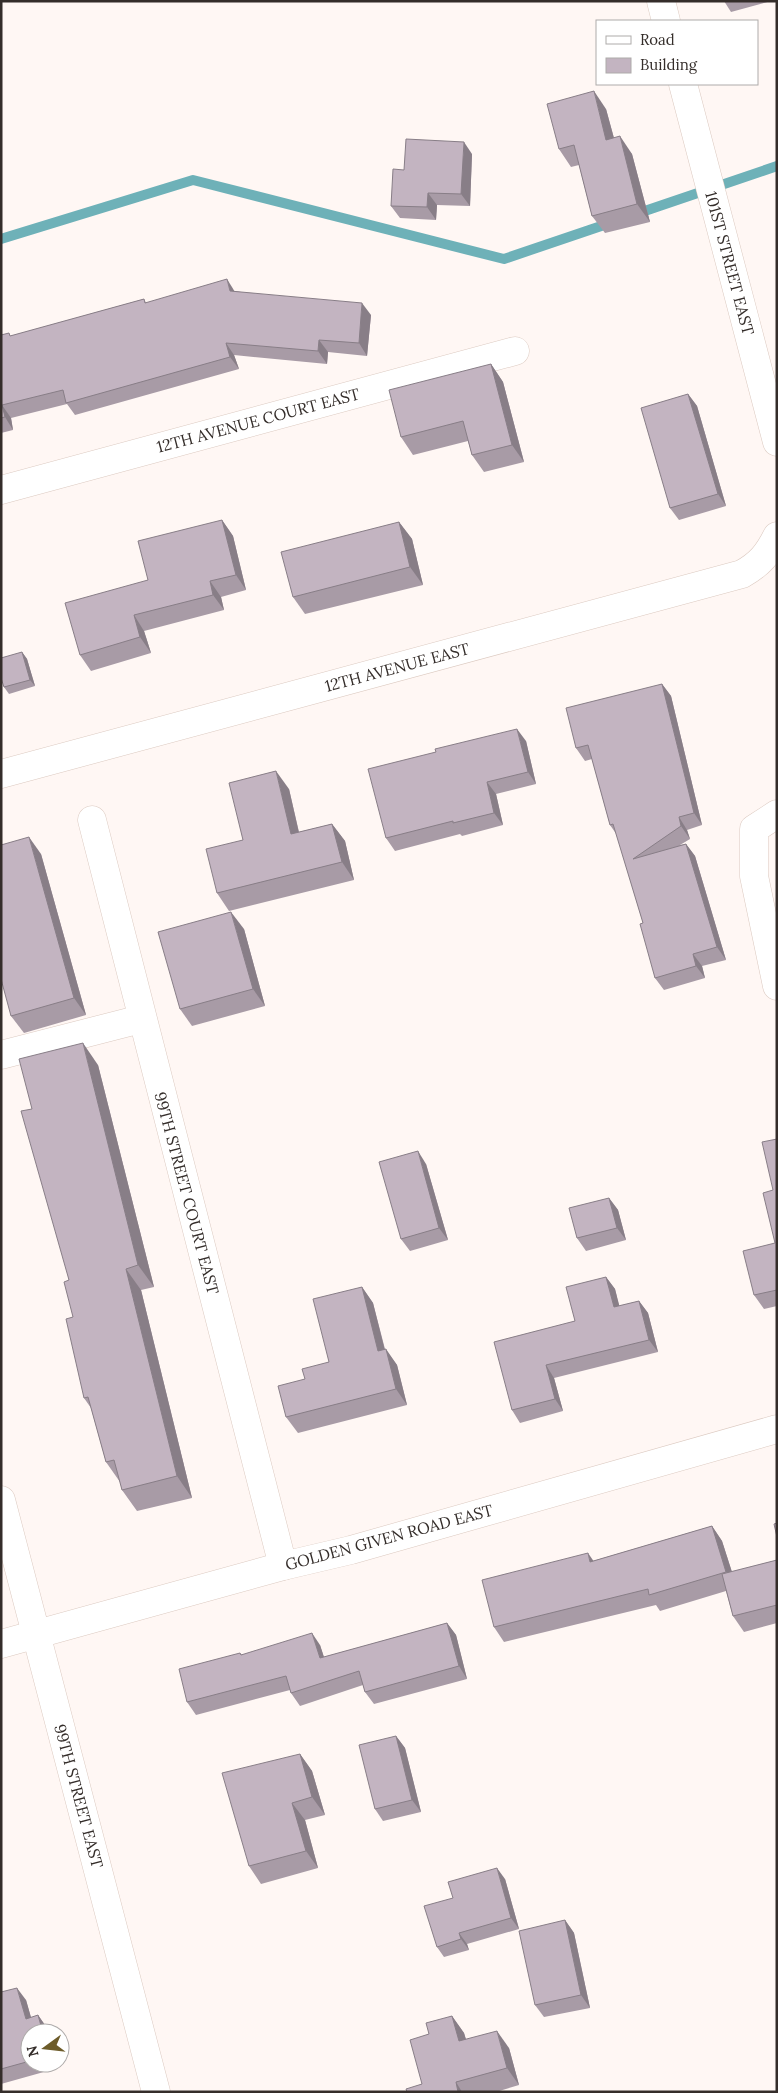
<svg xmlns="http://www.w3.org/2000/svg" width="778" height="2093" font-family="Lora,serif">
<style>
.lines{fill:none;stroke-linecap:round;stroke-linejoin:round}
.stream{stroke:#6eb1b8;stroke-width:10}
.street-casing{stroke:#dccac1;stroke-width:29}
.secondary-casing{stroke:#dccac1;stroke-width:29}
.street{stroke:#fff;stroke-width:28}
.secondary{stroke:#fff;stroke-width:28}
.wall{fill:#a89ba6}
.shaded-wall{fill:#887e87}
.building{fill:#c3b4c1;stroke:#887e87}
.labels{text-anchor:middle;stroke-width:4;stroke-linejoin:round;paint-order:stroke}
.street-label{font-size:16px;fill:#342d2a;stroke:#fff}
</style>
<rect width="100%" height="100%" fill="#fff7f4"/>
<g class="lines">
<g class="stream">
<polyline points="633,215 777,166"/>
<polyline points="1,239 193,180 504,259 613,222"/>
</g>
<defs>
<g id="street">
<polyline points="661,1 666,21"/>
<polyline points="683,84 777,442"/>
<polyline points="1,490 515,351"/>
<path d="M1,774L742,574C760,564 768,554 777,536"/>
<polyline points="777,814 754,829 754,876 777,986"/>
<polyline points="92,820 283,1566"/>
<polyline points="1,1055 141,1019"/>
</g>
<g id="secondary">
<polyline points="1,1500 156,2092"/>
<polyline points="1,1644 283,1566 351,1550 777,1429"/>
</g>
</defs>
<use href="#street" class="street-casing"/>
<use href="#secondary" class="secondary-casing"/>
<use href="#street" class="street"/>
<use href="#secondary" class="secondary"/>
</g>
<g class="wall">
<polygon points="724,1 771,1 731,12"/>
<polygon points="606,109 614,138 632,154 650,222 605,233 592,216 579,165 571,167 559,149"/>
<polygon points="472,154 470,206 437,205 436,220 400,218 391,206 404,170"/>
<polygon points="235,291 371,315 367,356 328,352 327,364 234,355 239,369 75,415 67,404 11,418 13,430 1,433 1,335 11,336 144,299 146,303"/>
<polygon points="491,364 503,382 524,462 484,472 472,455 468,441 413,455 401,437"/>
<polygon points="688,394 697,406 726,506 679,520 670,508"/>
<polygon points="222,520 233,536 246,590 221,597 224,610 144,631 151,653 91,671 80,655 148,580"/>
<polygon points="399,522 412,539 423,585 305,614 293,597"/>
<polygon points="22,652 27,659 35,686 9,694 4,687"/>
<polygon points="662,684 671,696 702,825 687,830 690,839 680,845 686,844 695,856 726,960 702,966 705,978 664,990 655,978 643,923 617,835 610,825 592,759 585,761 576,748"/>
<polygon points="526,741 536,784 496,794 503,825 462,836 460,834 395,851 386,838"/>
<polygon points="289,789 299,832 332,824 345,841 354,880 229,911 217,893 243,840"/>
<polygon points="41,854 86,1015 24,1033 11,1016"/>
<polygon points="244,929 265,1006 192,1026 180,1009"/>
<polygon points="98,1065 154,1287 141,1290 192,1498 137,1511 122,1490 120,1482 106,1462 91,1408 84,1398 73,1317 69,1280 32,1109"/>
<polygon points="777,1139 777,1306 764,1309 754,1295 775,1243 773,1190"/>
<polygon points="426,1164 448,1240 410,1251 401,1239"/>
<polygon points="609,1198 618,1210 626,1240 586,1251 577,1238"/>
<polygon points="606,1277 615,1289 619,1306 639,1301 648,1313 658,1352 554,1378 563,1411 520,1423 512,1410"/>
<polygon points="362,1287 373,1303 385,1349 397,1365 407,1405 298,1433 286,1417 305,1379 329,1362"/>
<polygon points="712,1526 722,1541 732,1572 777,1560 777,1623 744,1632 733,1616 726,1591 660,1611 656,1605 504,1642 494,1627 593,1561"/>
<polygon points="447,1623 456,1635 467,1679 374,1704 365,1692 363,1685 300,1706 291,1693 290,1690 196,1715 187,1702 240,1653 242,1655 320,1645 324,1657"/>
<polygon points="396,1736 405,1748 421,1812 383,1821 375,1809"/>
<polygon points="300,1754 312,1771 325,1815 305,1820 318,1868 261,1884 249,1866"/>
<polygon points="505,1879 519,1929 467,1944 469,1950 444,1957 437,1947 453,1898"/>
<polygon points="565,1920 574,1933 590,2008 544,2017 535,2005"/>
<polygon points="1,1992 26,2000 31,2018 38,2015 47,2028 48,2033 30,2033 30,2063 57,2063 58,2068 1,2084"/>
<polygon points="452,2016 464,2033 466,2040 509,2048 519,2085 496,2092 407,2092 422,2084 429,2034"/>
</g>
<g class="shaded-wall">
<polygon points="594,91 606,109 619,157 606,140"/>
<polygon points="620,136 632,154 650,222 637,204"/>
<polygon points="464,142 472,154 470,206 461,194"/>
<polygon points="428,193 437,205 436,220 427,207"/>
<polygon points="227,279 235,292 230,291"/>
<polygon points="362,303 371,315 367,356 359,343"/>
<polygon points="319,340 328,352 327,364 318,351"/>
<polygon points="226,343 234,355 239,369 230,357"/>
<polygon points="491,364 503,382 524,462 512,445"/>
<polygon points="688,394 697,406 726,506 718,494"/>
<polygon points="2,405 11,418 13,430 5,417"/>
<polygon points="222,520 233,536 246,590 236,575"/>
<polygon points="399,522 412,539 423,585 410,567"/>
<polygon points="210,581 221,597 224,610 213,595"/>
<polygon points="134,615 144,631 151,653 140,637"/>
<polygon points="22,652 27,659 35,686 30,680"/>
<polygon points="662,684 671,696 702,825 694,813"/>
<polygon points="517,729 526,741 536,784 528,772"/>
<polygon points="276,771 289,789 303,851 291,834"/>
<polygon points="487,782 496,794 503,825 494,813"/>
<polygon points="679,817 687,830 690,839 681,826"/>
<polygon points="332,824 345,841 354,880 342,862"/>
<polygon points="29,837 41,854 86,1015 74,998"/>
<polygon points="686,844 695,856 726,960 717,947"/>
<polygon points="231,912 244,929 265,1006 253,989"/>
<polygon points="693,954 702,966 705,978 696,966"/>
<polygon points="83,1043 98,1065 154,1287 138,1265"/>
<polygon points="418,1151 426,1164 448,1240 439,1228"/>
<polygon points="609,1198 618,1210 626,1240 617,1228"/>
<polygon points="126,1269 141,1290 192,1498 177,1476"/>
<polygon points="606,1277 615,1289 623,1320 614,1307"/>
<polygon points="362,1287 373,1303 389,1367 378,1351"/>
<polygon points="639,1301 648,1313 658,1352 649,1340"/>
<polygon points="386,1349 397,1365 407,1405 396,1389"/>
<polygon points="546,1365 554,1378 563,1411 555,1399"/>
<polygon points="712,1526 722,1541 737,1588 726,1572"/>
<polygon points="588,1553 599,1569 590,1562"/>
<polygon points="447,1623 456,1635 467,1679 459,1666"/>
<polygon points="312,1633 320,1645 328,1670 320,1658"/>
<polygon points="396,1736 405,1748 421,1812 412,1800"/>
<polygon points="300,1754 312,1771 325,1815 312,1797"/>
<polygon points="292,1803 305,1820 318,1868 306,1851"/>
<polygon points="497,1868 505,1879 519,1929 511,1918"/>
<polygon points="565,1920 574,1933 590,2008 581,1995"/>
<polygon points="459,1933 467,1944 469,1950 461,1939"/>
<polygon points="17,1988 26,2000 35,2031 26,2019"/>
<polygon points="38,2015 47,2028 48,2033 43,2033"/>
<polygon points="452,2016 464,2033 472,2059 459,2041"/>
<polygon points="497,2031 509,2048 519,2085 507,2068"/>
<polygon points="456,2082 462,2092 458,2092"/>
</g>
<g class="building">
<polygon points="594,91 606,140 620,136 637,204 592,216 574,145 559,149 547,104"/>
<polygon points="406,139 464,142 461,194 428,193 427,207 391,206 393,169 404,170"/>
<polygon points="227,279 230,291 362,303 359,343 319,340 318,351 226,343 230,357 66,403 63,390 2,405 5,417 1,418 1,335 9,333 10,336 144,299 145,303"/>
<polygon points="491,364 512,445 472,455 463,421 401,437 389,390"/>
<polygon points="688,394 718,494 670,508 641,408"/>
<polygon points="222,520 236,575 210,581 213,595 134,615 140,637 80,655 65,603 148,580 138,541"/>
<polygon points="399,522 410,567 293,597 281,552"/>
<polygon points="22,652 30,680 4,687 1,678 1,658"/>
<polygon points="662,684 694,813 679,817 681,826 633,859 686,844 717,947 693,954 696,966 655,978 640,924 643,923 613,824 610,825 588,745 576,748 566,708"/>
<polygon points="517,729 528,772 487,782 494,813 453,823 453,821 386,838 368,769 436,752 435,749"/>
<polygon points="276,771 291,834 332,824 342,862 217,893 206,849 243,840 229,783"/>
<polygon points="29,837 74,998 11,1016 1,979 1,845"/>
<polygon points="231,912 253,989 180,1009 158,932"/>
<polygon points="83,1043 138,1265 126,1269 177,1476 122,1490 114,1460 106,1462 88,1397 84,1398 66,1319 73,1317 64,1282 69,1280 21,1111 32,1109 19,1059"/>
<polygon points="777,1139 777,1290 754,1295 743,1251 775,1243 763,1193 773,1190 762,1142"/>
<polygon points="418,1151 439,1228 401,1239 379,1162"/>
<polygon points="609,1198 617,1228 577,1238 569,1208"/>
<polygon points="606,1277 614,1307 639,1301 649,1340 546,1365 555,1399 512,1410 494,1342 575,1321 566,1287"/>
<polygon points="362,1287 378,1351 386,1349 396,1389 286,1417 278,1386 305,1379 302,1369 329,1362 313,1299"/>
<polygon points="777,1523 777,1537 774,1524"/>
<polygon points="712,1526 726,1572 649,1595 648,1589 494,1627 482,1580 588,1553 590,1562"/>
<polygon points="777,1560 777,1605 733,1616 722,1574"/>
<polygon points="447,1623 459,1666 365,1692 359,1671 291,1693 286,1676 187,1702 179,1669 240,1653 241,1655 312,1633 320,1658"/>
<polygon points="396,1736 412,1800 375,1809 359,1745"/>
<polygon points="300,1754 312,1797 292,1803 306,1851 249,1866 222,1773"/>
<polygon points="497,1868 511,1918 459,1933 461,1939 437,1947 424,1906 453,1898 448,1882"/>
<polygon points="565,1920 581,1995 535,2005 519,1931"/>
<polygon points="17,1988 26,2019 38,2015 43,2033 30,2033 30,2061 1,2069 1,1992"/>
<polygon points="452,2016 459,2041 497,2031 507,2068 456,2082 458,2092 407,2092 406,2089 422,2084 410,2040 429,2034 426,2023"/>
</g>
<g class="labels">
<g class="street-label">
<text transform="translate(730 263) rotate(75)" y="6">101ST STREET EAST</text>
<text transform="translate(258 420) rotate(-15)" y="6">12TH AVENUE COURT EAST</text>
<text transform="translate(397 667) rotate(-15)" y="6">12TH AVENUE EAST</text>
<text transform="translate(187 1193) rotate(75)" y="6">99TH STREET COURT EAST</text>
<text transform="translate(389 1537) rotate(-15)" y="6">GOLDEN GIVEN ROAD EAST</text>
<text transform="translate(79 1796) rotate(75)" y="6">99TH STREET EAST</text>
</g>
</g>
<rect width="778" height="2093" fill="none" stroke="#342d2a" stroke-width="5"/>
<rect x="596" y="20" width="162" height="65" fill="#ffffff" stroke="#aeabaa"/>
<rect x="606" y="36" width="25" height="8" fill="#ffffff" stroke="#aeabaa"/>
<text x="640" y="45" font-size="15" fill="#342d2a">Road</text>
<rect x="606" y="58" width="25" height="15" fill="#c3b4c1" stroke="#aeabaa"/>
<text x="640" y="70" font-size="15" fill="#342d2a">Building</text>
<g transform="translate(45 2048) rotate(255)"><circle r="24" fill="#ffffff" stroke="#aeabaa"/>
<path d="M0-4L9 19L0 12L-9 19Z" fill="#6d5c2a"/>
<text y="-8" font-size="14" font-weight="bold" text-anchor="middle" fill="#342d2a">N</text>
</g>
</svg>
